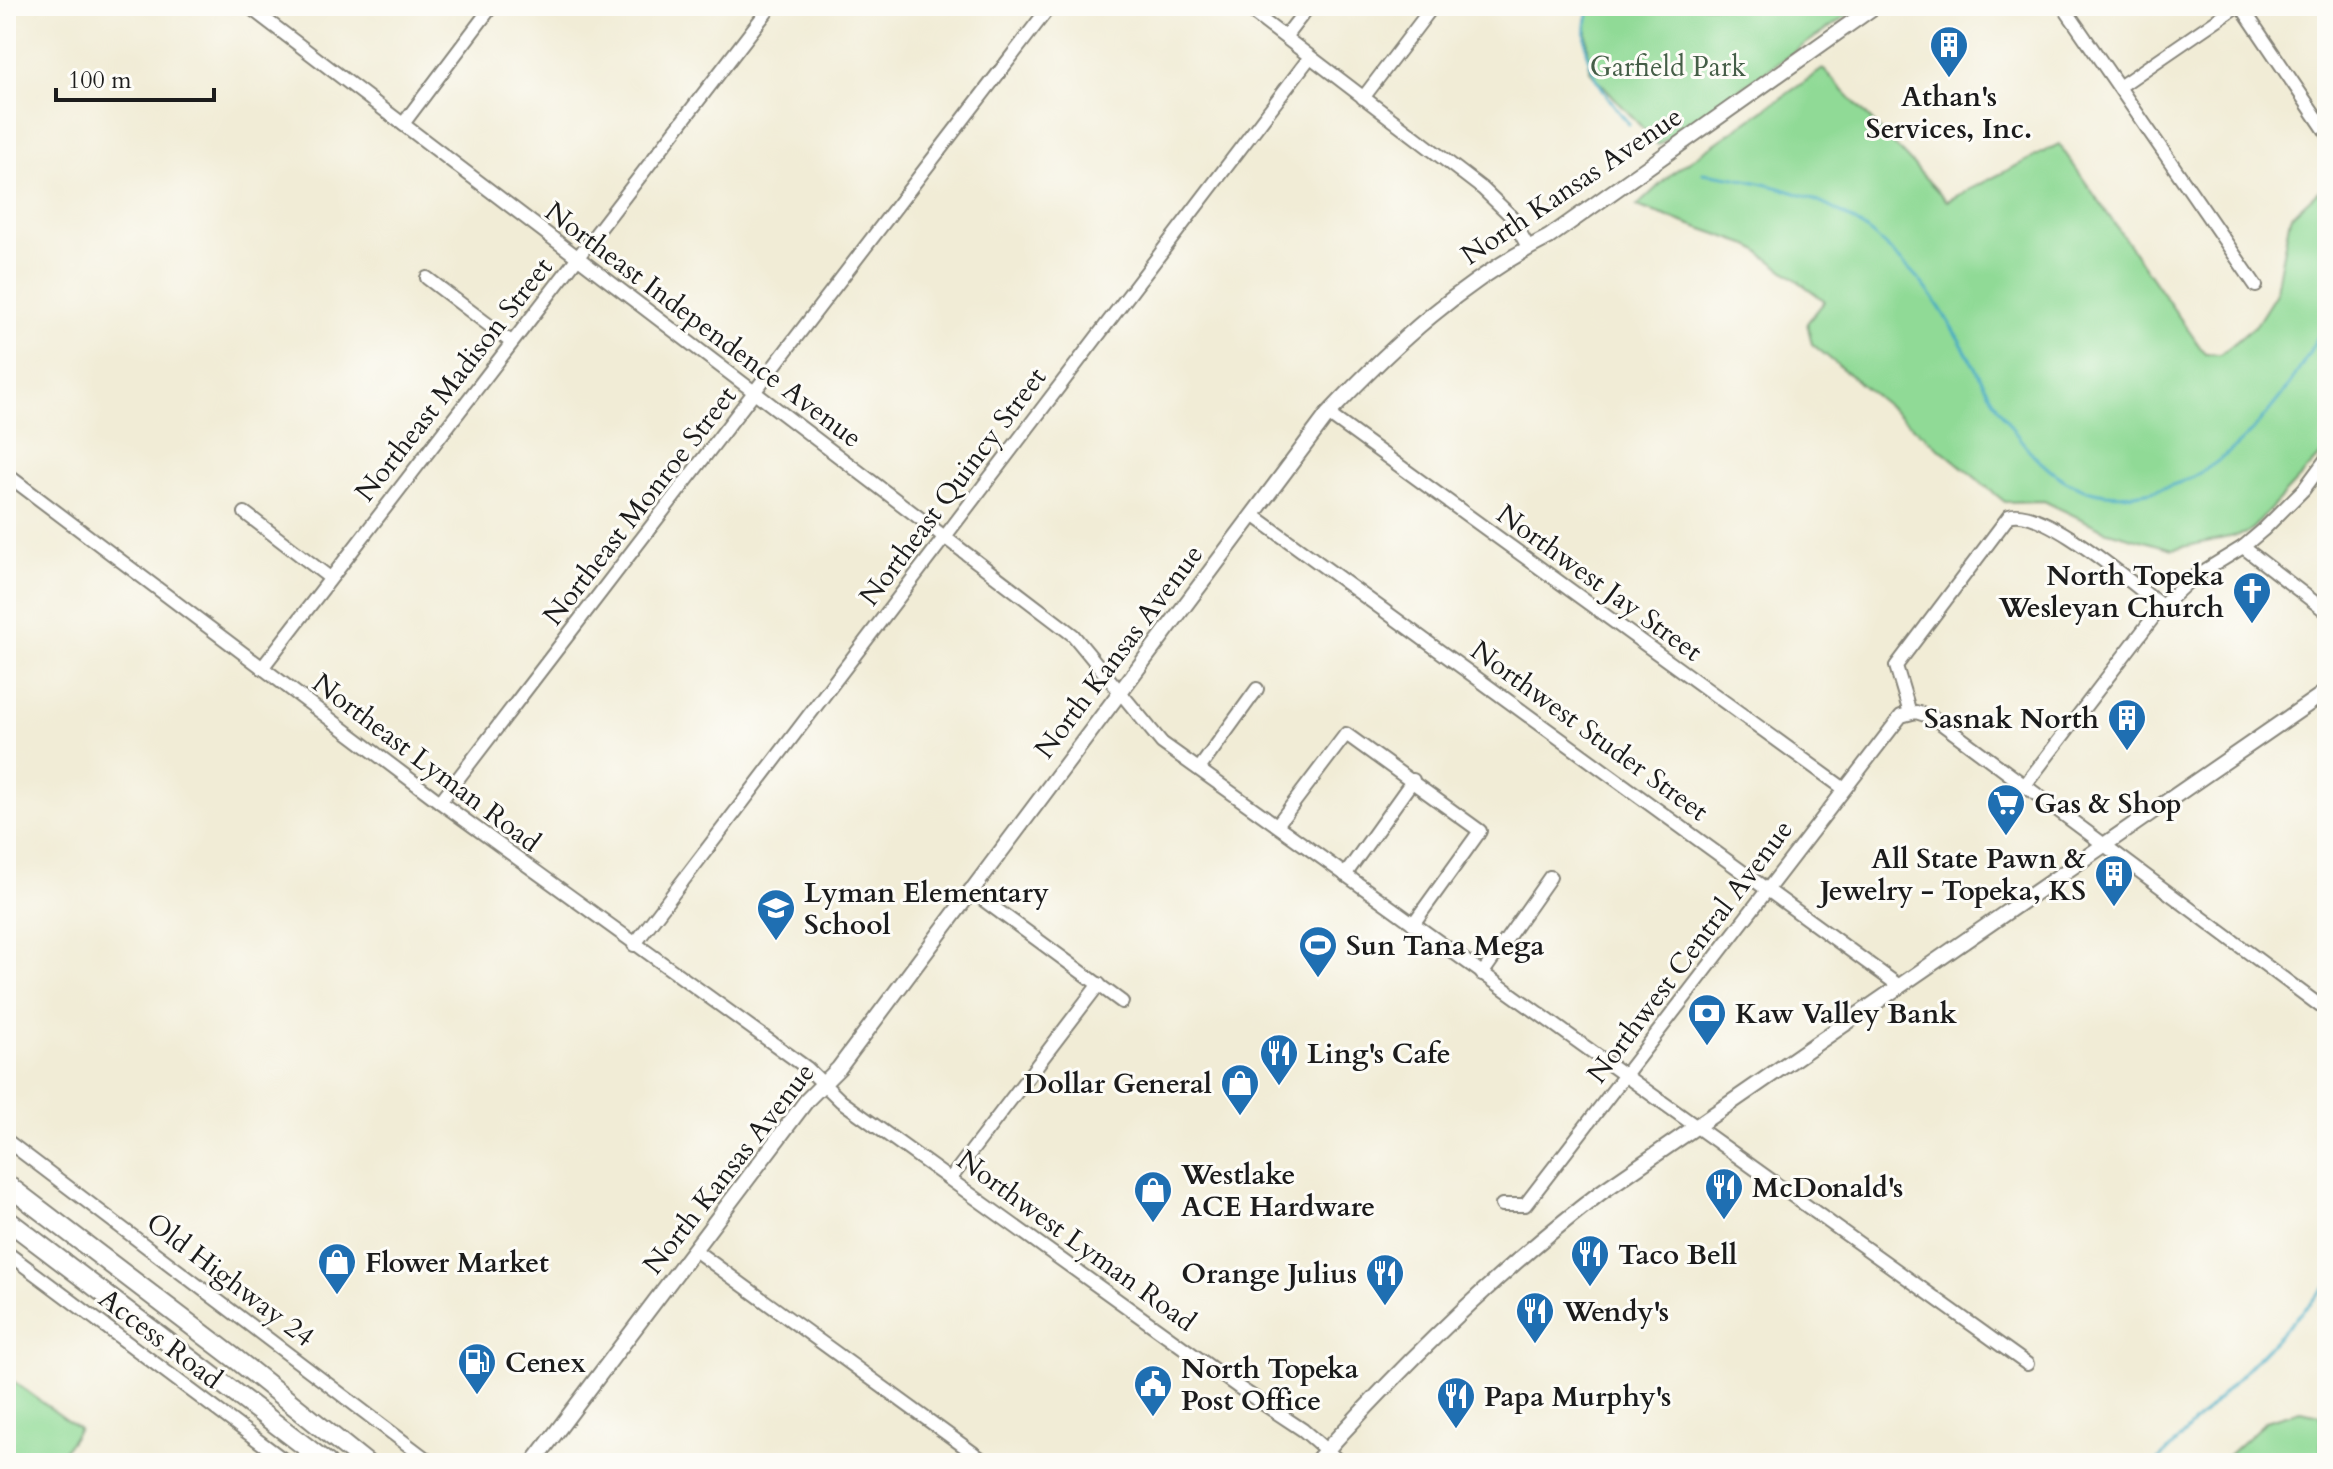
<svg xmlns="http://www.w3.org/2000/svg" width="2333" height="1469" font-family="Cardo,serif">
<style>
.green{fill:#90da96;stroke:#567b59;stroke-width:2}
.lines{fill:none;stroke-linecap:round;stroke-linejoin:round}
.stream{stroke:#42aac2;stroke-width:3}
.minor-casing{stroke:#868479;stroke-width:16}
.major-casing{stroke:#868479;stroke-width:18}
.highway-casing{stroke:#868479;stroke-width:22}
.minor{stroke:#fff;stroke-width:12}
.major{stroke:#fff;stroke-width:14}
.highway{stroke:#fff;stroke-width:18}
.labels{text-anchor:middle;stroke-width:6;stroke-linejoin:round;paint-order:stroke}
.park-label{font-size:28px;fill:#455e47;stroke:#fdfcf7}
.poi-label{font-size:28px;font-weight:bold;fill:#1c1c1c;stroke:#fdfcf7;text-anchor:start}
.street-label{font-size:28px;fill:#1c1c1c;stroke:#fdfcf7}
</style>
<rect width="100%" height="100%" fill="#fdfcf7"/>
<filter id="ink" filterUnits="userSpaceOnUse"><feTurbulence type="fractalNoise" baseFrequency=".0125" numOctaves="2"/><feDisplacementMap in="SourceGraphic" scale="16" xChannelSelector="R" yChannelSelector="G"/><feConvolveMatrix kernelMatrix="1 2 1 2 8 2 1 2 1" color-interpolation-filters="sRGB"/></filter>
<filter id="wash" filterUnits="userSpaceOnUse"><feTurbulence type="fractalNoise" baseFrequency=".006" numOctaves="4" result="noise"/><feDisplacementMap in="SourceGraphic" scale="32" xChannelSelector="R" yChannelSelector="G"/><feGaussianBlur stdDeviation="1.8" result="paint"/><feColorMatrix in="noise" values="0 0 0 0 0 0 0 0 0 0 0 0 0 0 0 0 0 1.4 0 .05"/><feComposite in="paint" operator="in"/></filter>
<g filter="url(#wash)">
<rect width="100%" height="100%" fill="#f1ecd6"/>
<g class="green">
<polygon points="1590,6 1861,6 1658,145 1590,71 1586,21"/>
<polygon points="1823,69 1947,201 2059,144 2205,354 2221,354 2256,325 2275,295 2290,217 2327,183 2327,449 2248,533 2173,549 2104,530 2044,501 2005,502 1812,344 1807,323 1825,301 1751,246 1637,206 1671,174"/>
<polygon points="6,1376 79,1429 55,1463 6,1463"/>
<polygon points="2300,1411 2321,1415 2322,1463 2220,1463 2266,1421"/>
</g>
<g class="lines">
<g class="stream">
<path d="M1590,6C1575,55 1599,88 1629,124"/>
<path d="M1703,173C1769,182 1830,196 1881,242C1898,258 1918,276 1931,295C1998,388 2031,540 2181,482C2244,457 2300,378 2327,318"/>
<polyline points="2156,1463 2327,1286"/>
</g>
</g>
</g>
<g filter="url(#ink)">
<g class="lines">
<defs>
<g id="minor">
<polyline points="248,6 1073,635 1162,743 2027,1364"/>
<polyline points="1244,6 1483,189 1511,216 1528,247"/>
<polyline points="2063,6 2256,286"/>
<polyline points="2241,6 2327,133"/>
<polyline points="1285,37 1309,6"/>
<polyline points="2119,87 2237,6"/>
<polyline points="1363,98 1433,6"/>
<polyline points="403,124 492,6"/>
<polyline points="427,278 511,342"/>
<polyline points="1328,414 1843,788"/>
<polyline points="6,474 440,802 807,1068 841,1101 1238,1387 1303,1430 1341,1463"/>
<polyline points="245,513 330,578"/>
<polyline points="1253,515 1898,985"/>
<polyline points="2243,547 2327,612"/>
<polyline points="262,668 771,6"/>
<path d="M1910,713L1896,666L2009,516C2042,504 2133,585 2162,606"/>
<polyline points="1199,769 1257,689"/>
<polyline points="2025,785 2162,606 2191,579 2243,547 2263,530 2304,489 2327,458"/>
<polyline points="440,802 1050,6"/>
<polyline points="1277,825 1346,734 1480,831 1413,924"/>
<polyline points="1345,875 1413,780"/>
<polyline points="970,890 1122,1002"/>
<polyline points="634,945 1310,57"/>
<polyline points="1482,974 1550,877"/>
<polyline points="6,1140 425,1458"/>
<polyline points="951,1178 1099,984"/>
<polyline points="1502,1205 1525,1205 1901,716 1916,712 1934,718 2327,1011"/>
<polyline points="696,1251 987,1463"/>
<polyline points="6,1252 288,1463"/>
</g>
<g id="major">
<path d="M533,1463L807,1100L839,1068L1328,414C1394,344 1463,281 1549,237L1875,6"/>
<path d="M1315,1463C1403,1364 1496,1273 1600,1193L2327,691"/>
</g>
<g id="highway">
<polyline points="6,1184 237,1360 366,1463"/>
<polyline points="6,1219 327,1463"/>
</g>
</defs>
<use href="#minor" class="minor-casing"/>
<use href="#major" class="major-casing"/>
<use href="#highway" class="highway-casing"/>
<use href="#minor" class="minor"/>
<use href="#major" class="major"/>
<use href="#highway" class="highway"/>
</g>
</g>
<defs>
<symbol id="building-pin" viewBox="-11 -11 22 30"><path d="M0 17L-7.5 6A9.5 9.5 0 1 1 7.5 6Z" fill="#1f6fb2" stroke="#fdfcf7"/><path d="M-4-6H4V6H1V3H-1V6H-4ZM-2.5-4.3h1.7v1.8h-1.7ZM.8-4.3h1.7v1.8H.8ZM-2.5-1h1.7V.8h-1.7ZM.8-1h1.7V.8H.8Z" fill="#fff"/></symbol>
<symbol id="church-pin" viewBox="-11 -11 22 30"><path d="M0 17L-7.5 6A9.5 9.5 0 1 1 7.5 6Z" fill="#1f6fb2" stroke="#fdfcf7"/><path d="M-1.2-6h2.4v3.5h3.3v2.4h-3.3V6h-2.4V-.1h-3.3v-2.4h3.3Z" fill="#fff"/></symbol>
<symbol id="supermarket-pin" viewBox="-11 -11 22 30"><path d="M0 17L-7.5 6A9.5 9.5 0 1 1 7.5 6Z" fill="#1f6fb2" stroke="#fdfcf7"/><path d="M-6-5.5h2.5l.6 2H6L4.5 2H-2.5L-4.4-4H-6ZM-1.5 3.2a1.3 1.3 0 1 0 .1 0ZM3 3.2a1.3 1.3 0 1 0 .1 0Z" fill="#fff"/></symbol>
<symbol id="school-pin" viewBox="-11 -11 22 30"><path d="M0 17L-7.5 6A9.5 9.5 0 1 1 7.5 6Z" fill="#1f6fb2" stroke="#fdfcf7"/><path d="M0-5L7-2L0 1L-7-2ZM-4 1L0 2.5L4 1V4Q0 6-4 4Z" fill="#fff"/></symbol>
<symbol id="stadium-pin" viewBox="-11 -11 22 30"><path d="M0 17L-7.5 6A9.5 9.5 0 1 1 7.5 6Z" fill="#1f6fb2" stroke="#fdfcf7"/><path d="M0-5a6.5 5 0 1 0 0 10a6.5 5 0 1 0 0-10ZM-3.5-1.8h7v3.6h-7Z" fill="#fff"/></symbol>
<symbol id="bank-pin" viewBox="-11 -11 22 30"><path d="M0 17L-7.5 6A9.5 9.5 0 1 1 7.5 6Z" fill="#1f6fb2" stroke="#fdfcf7"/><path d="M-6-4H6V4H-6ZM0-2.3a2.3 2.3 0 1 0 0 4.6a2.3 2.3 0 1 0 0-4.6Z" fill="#fff"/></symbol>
<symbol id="restaurant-pin" viewBox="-11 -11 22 30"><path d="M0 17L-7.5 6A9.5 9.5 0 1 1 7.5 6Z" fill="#1f6fb2" stroke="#fdfcf7"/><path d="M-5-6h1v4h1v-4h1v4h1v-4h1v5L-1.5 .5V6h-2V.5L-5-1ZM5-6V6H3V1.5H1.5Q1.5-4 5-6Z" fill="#fff"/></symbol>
<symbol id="shop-pin" viewBox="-11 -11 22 30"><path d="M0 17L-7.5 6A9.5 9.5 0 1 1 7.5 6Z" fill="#1f6fb2" stroke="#fdfcf7"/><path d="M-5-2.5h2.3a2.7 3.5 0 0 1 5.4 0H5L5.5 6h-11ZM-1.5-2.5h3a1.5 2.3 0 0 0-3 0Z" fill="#fff"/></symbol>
<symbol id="fuel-pin" viewBox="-11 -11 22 30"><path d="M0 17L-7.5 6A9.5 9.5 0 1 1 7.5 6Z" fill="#1f6fb2" stroke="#fdfcf7"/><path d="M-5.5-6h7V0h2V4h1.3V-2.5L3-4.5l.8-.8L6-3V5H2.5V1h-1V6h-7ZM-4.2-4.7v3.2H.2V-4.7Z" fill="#fff"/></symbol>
<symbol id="civic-pin" viewBox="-11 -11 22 30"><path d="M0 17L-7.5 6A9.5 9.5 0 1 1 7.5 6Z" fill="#1f6fb2" stroke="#fdfcf7"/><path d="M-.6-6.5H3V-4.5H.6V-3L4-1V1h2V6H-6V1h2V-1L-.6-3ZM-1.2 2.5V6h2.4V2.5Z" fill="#fff"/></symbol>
</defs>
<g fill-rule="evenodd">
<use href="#building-pin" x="1927" y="23" width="44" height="60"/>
<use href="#church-pin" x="2230" y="569" width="44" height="60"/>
<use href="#building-pin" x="2105" y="696" width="44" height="60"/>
<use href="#supermarket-pin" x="1984" y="781" width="44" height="60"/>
<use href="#building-pin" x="2092" y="852" width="44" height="60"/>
<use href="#school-pin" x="754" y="886" width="44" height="60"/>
<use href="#stadium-pin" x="1296" y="923" width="44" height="60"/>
<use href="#bank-pin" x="1685" y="991" width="44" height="60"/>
<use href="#restaurant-pin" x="1257" y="1031" width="44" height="60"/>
<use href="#shop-pin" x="1218" y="1061" width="44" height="60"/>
<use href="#restaurant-pin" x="1702" y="1165" width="44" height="60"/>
<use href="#shop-pin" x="1131" y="1168" width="44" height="60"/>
<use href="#restaurant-pin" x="1568" y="1232" width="44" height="60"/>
<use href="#shop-pin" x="315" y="1240" width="44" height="60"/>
<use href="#restaurant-pin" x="1363" y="1251" width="44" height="60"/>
<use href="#restaurant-pin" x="1513" y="1289" width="44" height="60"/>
<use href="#fuel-pin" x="455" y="1340" width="44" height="60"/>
<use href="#civic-pin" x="1131" y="1362" width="44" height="60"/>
<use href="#restaurant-pin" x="1434" y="1374" width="44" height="60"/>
</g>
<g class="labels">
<g class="park-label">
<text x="1668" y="76">Garfield Park</text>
</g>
<g class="poi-label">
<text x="1949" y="106" text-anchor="middle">Athan's<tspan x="1949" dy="32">Services, Inc.</tspan></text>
<text x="2224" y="585" text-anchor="end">North Topeka<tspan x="2224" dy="32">Wesleyan Church</tspan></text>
<text x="2099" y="728" text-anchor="end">Sasnak North</text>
<text x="2034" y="813">Gas &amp; Shop</text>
<text x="2086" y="868" text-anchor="end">All State Pawn &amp;<tspan x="2086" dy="32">Jewelry - Topeka, KS</tspan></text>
<text x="804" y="902">Lyman Elementary<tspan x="804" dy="32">School</tspan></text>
<text x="1346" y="955">Sun Tana Mega</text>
<text x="1735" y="1023">Kaw Valley Bank</text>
<text x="1307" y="1063">Ling's Cafe</text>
<text x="1212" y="1093" text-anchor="end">Dollar General</text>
<text x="1181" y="1184">Westlake<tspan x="1181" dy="32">ACE Hardware</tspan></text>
<text x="1752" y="1197">McDonald's</text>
<text x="1618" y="1264">Taco Bell</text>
<text x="365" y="1272">Flower Market</text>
<text x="1357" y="1283" text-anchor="end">Orange Julius</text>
<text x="1563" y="1321">Wendy's</text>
<text x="505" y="1372">Cenex</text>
<text x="1181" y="1378">North Topeka<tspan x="1181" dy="32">Post Office</tspan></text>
<text x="1484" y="1406">Papa Murphy's</text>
</g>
<g class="street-label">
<text transform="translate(1571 185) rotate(-34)" y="10">North Kansas Avenue</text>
<text transform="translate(704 324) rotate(37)" y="10">Northeast Independence Avenue</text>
<text transform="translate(453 379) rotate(-52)" y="10">Northeast Madison Street</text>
<text transform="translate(952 486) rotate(-53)" y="10">Northeast Quincy Street</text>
<text transform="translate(639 505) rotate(-52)" y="10">Northeast Monroe Street</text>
<text transform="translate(1600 582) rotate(36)" y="10">Northwest Jay Street</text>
<text transform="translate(1118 651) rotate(-53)" y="10">North Kansas Avenue</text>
<text transform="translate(1590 730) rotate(36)" y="10">Northwest Studer Street</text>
<text transform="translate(427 762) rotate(37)" y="10">Northeast Lyman Road</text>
<text transform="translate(1689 951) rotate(-53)" y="10">Northwest Central Avenue</text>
<text transform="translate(728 1168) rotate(-52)" y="10">North Kansas Avenue</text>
<text transform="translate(1077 1240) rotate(36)" y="10">Northwest Lyman Road</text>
<text transform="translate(231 1279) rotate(37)" y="10">Old Highway 24</text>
<text transform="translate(161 1338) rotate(37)" y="10">Access Road</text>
</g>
</g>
<rect width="2333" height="1469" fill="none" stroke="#fdfcf7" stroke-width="32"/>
<path d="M56 88v12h158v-12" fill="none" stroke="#1c1c1c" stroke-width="4"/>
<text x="68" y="88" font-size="24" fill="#1c1c1c" stroke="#fdfcf7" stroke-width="6" paint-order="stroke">100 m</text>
</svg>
